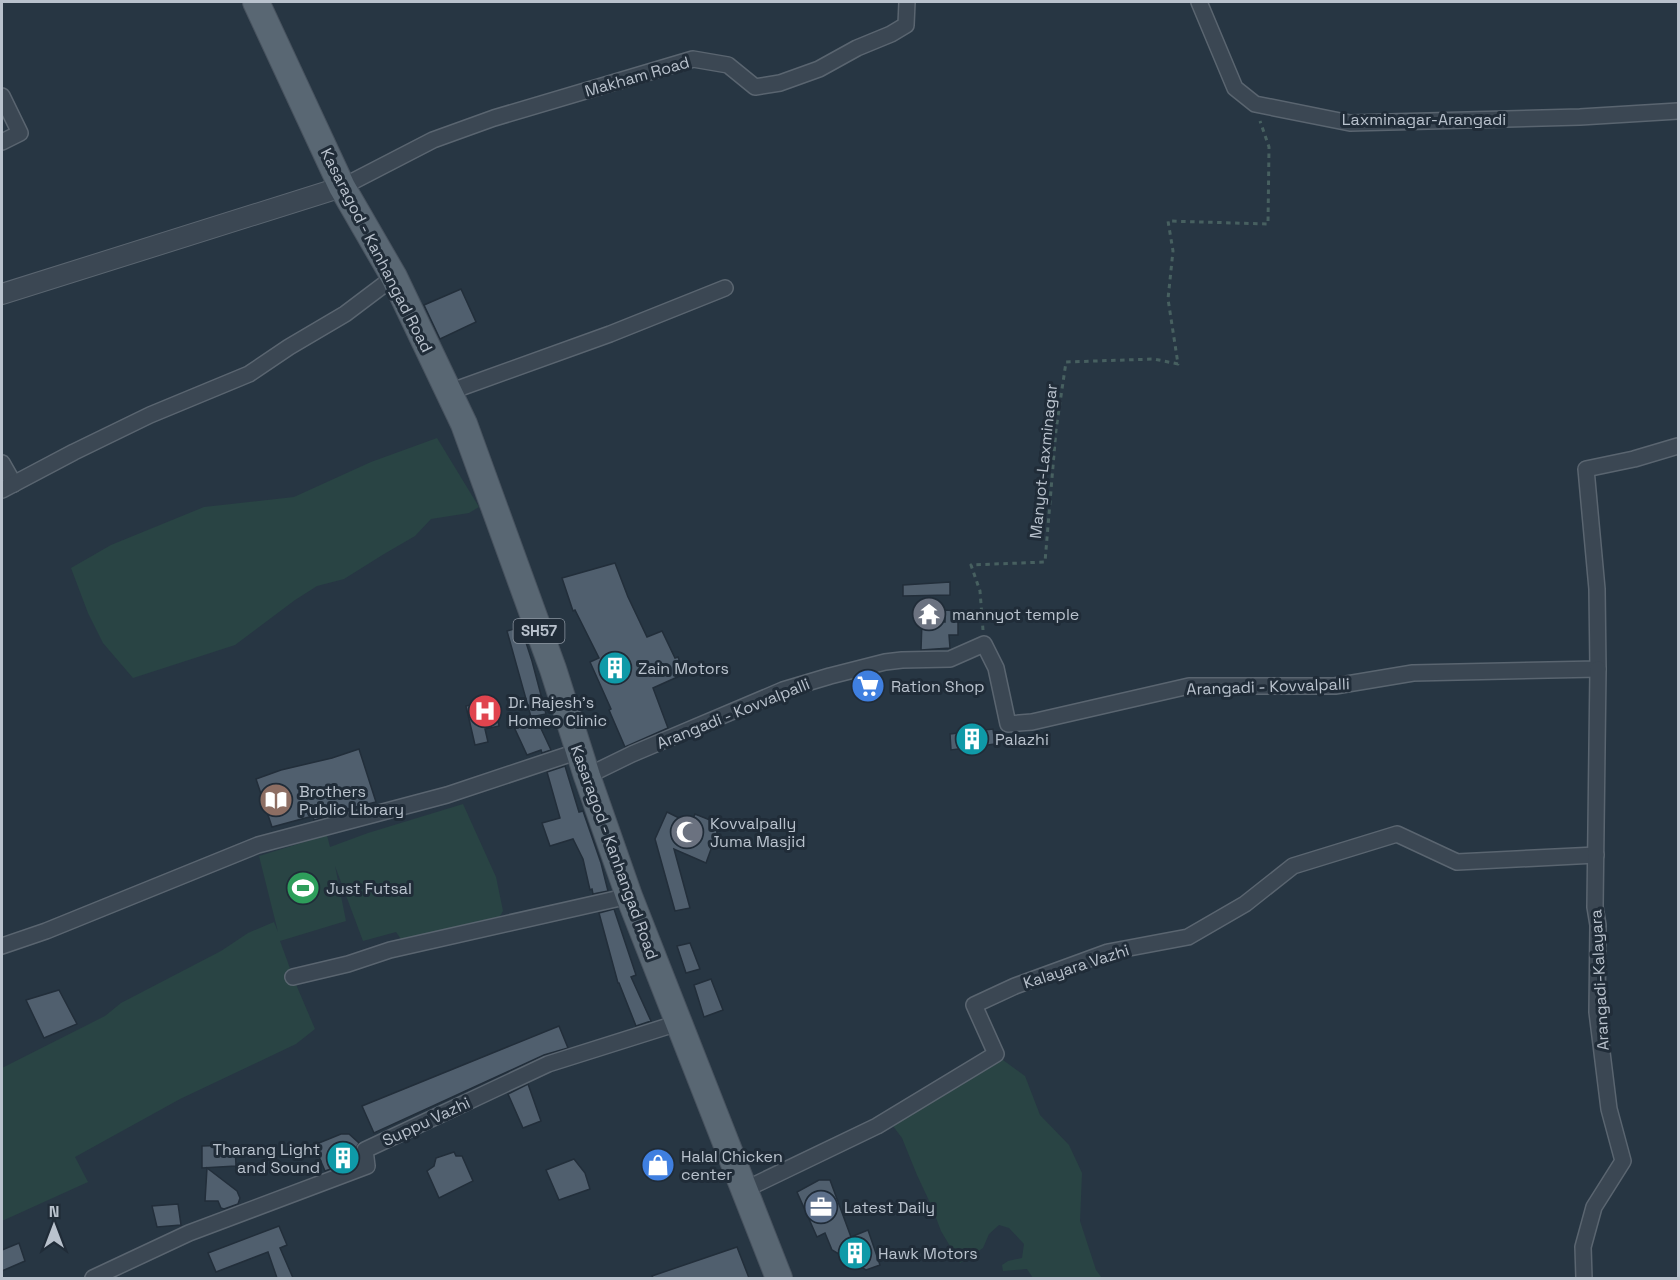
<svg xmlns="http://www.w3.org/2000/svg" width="1680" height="1280" font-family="'Space Grotesk',sans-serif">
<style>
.green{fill:#294444}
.building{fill:#505f6e;stroke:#222e3a;stroke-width:1.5}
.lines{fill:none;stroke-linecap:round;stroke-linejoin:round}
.minor-casing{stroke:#5a6570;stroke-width:18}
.tertiary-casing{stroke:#5a6570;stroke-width:22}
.primary-casing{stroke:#48535f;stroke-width:28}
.path{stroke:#476060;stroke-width:3;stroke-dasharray:4.5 4.5;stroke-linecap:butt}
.minor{stroke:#3b4753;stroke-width:15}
.tertiary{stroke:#3b4753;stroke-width:20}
.primary{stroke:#596773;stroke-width:26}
.labels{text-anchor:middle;stroke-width:6;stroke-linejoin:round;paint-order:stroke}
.shield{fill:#202c38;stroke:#8b95a0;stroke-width:1.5}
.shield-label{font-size:15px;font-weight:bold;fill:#b9c2cd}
.street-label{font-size:16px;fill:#b9c2cd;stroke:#202c38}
.poi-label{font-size:16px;fill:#b9c2cd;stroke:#202c38;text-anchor:start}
</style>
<rect width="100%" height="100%" fill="#273643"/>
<g class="green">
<polygon points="437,438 479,507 469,513 431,519 415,536 384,554 344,579 317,586 295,600 235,645 133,678 103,643 88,613 71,568 111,545 204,507 294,497 371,462"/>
<polygon points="463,804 496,877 503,911 497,921 403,942 396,932 363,941 335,866 346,921 280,941 295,982 315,1029 296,1044 180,1099 75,1157 88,1182 2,1221 2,1068 105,1016 121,1003 221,951 248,933 274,922 278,932 259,856 327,835 330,847 368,833"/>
<polygon points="1003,1060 1025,1076 1040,1115 1069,1145 1082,1173 1080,1221 1096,1270 1102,1278 1033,1278 1027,1269 1003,1271 1002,1265 1008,1261 1022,1258 1024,1244 1009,1228 999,1225 989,1234 983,1248 960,1263 941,1231 932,1207 917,1175 902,1138 893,1126"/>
</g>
<g class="building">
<polygon points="461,289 476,322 440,339 424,305"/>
<polygon points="615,563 628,597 647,637 662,631 675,658 678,657 684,674 653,688 668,728 625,747 609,710 611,709 590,662 599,658 575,610 573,611 562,578"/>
<polygon points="950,582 950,595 903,596 903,585"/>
<polygon points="945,610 958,611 958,635 949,635 950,648 921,650 922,621 945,622"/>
<polygon points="521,627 532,661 546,714 531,717 507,631"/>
<polygon points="494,700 499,726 485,729 488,742 475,745 466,706"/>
<polygon points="537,720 551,750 542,753 541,750 527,755 514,727"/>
<polygon points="993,729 995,744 951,750 950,734"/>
<polygon points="359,749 376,802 339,811 340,813 314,820 313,816 272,827 256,779 281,770 332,758"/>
<polygon points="565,766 579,812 583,811 601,863 608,891 593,894 592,889 590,890 583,859 573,839 550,846 542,823 560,818 547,772"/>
<polygon points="667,812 691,824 695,814 720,824 706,863 674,849 690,908 675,911 655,839"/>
<polygon points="614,909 636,975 631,977 651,1021 636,1026 619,983 618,983 599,913"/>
<polygon points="690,943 700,969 686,973 677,946"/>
<polygon points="711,979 723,1010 704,1017 694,985"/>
<polygon points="59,990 77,1024 44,1038 26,1000"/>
<polygon points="559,1026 568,1048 544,1055 374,1133 362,1106"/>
<polygon points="528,1084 541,1121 523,1128 508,1094"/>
<polygon points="341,1134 349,1134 359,1143 355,1150 356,1160 325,1171 314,1145"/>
<polygon points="235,1145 236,1166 202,1168 202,1146"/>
<polygon points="454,1152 456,1156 462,1156 473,1181 439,1198 427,1171 434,1166 436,1158"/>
<polygon points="574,1159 585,1173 590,1189 559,1200 546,1170"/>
<polygon points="207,1168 237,1191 240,1198 238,1204 224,1209 221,1208 218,1201 205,1201"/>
<polygon points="819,1180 830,1180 851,1237 868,1230 880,1265 866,1270 832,1250 825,1233 817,1237 797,1192"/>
<polygon points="178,1204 181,1225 157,1227 152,1206"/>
<polygon points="279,1226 287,1245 280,1248 293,1278 277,1278 268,1252 216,1272 208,1253"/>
<polygon points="19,1243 25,1261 2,1271 2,1250"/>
<polygon points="737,1247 749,1278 653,1278 652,1276"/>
</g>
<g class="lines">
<defs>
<g id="minor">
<polyline points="1199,2 1235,88 1255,104 1350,123 1580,117 1678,111"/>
<polyline points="2,96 20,133 2,142"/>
<polyline points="342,187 433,140 494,118 693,59 728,65 755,87 780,83 819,69 857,48 891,34 906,25 907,2"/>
<polyline points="449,392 610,334 725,288"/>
<polyline points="2,463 14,484"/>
<polyline points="2,490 74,452 150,415 249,374 289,347 345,314 394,277"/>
<polyline points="587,776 632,754 783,690 830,676 885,662 902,660 950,659 984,644 996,668 1008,724 1032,722 1189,686 1335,686 1413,673 1598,669 1597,589 1586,469 1634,459 1678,446"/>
<polyline points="2,946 46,931 258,845 447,795 579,751"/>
<polyline points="293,977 348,964 390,950 629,896"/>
<polyline points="744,1190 877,1126 996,1054 974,1005 1015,986 1108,952 1188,937 1245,904 1293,866 1397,834 1457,862 1596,855"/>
<polyline points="93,1278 189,1233 367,1166 365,1150 548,1064 678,1023"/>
<polyline points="1584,1278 1583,1247 1594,1207 1623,1161 1609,1109 1597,1012 1598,925 1595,907 1598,669"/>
</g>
<polyline id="tertiary" points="2,294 342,187"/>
<polyline id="primary" points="256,2 342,187 394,277 464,424 553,669 587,776 629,896 779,1278"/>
</defs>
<use href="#minor" class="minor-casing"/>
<use href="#tertiary" class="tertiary-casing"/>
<use href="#primary" class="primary-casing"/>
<polyline class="path" points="983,630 980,591 971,565 1045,562 1056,430 1066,362 1154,359 1178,364 1168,299 1173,251 1168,221 1268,224 1269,147 1260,121"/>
<use href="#minor" class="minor"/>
<use href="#tertiary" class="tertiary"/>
<use href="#primary" class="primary"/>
</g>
<defs>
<symbol id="temple-disc" viewBox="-11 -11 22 22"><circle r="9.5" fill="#6b7280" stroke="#202c38"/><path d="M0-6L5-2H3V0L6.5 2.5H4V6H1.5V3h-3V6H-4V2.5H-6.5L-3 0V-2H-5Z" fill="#fff"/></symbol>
<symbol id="building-disc" viewBox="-11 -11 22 22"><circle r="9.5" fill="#0f9aa8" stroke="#202c38"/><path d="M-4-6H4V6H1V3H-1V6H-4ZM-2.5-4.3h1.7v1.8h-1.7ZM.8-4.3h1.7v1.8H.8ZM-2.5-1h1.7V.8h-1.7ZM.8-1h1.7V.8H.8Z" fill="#fff"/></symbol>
<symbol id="supermarket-disc" viewBox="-11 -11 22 22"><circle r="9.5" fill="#3f7fe0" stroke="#202c38"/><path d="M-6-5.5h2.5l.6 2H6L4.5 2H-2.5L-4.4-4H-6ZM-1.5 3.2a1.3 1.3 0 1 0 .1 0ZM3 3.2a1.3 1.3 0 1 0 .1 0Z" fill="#fff"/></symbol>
<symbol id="hospital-disc" viewBox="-11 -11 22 22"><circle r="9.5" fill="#e0444e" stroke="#202c38"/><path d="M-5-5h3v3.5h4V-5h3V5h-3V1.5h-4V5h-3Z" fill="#fff"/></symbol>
<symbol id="library-disc" viewBox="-11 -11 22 22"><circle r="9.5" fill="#8d6e63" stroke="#202c38"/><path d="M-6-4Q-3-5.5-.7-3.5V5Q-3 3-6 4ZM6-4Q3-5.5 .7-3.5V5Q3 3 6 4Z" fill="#fff"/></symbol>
<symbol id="mosque-disc" viewBox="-11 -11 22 22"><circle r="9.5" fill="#6b7280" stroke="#202c38"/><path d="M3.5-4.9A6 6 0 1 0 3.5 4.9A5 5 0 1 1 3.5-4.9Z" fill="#fff"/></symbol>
<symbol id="stadium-disc" viewBox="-11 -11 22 22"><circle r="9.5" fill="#2e9e5b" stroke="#202c38"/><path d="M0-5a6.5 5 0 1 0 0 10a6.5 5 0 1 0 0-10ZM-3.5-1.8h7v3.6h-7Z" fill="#fff"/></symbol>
<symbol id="shop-disc" viewBox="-11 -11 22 22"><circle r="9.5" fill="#3f7fe0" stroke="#202c38"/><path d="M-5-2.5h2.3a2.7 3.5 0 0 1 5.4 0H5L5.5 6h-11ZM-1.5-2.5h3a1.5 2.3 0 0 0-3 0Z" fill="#fff"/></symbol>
<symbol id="office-disc" viewBox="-11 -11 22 22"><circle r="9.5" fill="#5c6f8a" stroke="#202c38"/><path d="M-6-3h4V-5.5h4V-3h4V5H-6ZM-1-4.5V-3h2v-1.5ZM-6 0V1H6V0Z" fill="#fff"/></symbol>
</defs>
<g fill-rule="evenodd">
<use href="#temple-disc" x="910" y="595" width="38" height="38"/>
<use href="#building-disc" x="596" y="649" width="38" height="38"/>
<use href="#supermarket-disc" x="849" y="667" width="38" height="38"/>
<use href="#hospital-disc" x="466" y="692" width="38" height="38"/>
<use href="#building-disc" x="953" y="720" width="38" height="38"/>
<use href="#library-disc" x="257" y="781" width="38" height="38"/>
<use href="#mosque-disc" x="668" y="813" width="38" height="38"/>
<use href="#stadium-disc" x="284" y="869" width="38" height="38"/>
<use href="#building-disc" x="324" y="1139" width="38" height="38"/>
<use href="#shop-disc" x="639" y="1146" width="38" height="38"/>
<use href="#office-disc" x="802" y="1188" width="38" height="38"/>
<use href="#building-disc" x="836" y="1234" width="38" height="38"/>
</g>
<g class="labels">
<rect class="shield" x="513.5" y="619" width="51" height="24" rx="4.5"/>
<g class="shield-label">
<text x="539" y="636">SH57</text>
</g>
<g class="street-label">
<text transform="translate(637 76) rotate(-16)" y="6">Makham Road</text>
<text x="1424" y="125">Laxminagar-Arangadi</text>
<text transform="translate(377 250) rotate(63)" y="6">Kasaragod - Kanhangad Road</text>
<text transform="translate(1043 461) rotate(-84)" y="6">Manyot-Laxminagar</text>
<text transform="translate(1268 686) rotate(-2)" y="6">Arangadi - Kovvalpalli</text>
<text transform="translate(733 713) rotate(-22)" y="6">Arangadi - Kovvalpalli</text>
<text transform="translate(615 852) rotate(70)" y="6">Kasaragod - Kanhangad Road</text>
<text transform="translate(1076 966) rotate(-18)" y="6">Kalayara Vazhi</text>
<text transform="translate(1599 980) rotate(-93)" y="6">Arangadi-Kalayara</text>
<text transform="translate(426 1121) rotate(-25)" y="6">Suppu Vazhi</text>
</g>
<g class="poi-label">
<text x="952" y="620">mannyot temple</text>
<text x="638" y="674">Zain Motors</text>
<text x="891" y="692">Ration Shop</text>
<text x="508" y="708">Dr. Rajesh's<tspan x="508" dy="18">Homeo Clinic</tspan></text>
<text x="995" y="745">Palazhi</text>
<text x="299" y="797">Brothers<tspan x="299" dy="18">Public Library</tspan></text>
<text x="710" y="829">Kovvalpally<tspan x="710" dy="18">Juma Masjid</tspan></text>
<text x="326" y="894">Just Futsal</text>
<text x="320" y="1155" text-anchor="end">Tharang Light<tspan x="320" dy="18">and Sound</tspan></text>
<text x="681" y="1162">Halal Chicken<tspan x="681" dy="18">center</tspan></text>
<text x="844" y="1213">Latest Daily</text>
<text x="878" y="1259">Hawk Motors</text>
</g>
</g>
<rect width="1680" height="1280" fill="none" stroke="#b9c2cd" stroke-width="6"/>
<g transform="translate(54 1226)" stroke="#202c38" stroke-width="4.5" paint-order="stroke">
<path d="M0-4.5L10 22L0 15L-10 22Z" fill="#b9c2cd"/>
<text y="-9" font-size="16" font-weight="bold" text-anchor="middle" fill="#b9c2cd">N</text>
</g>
</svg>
